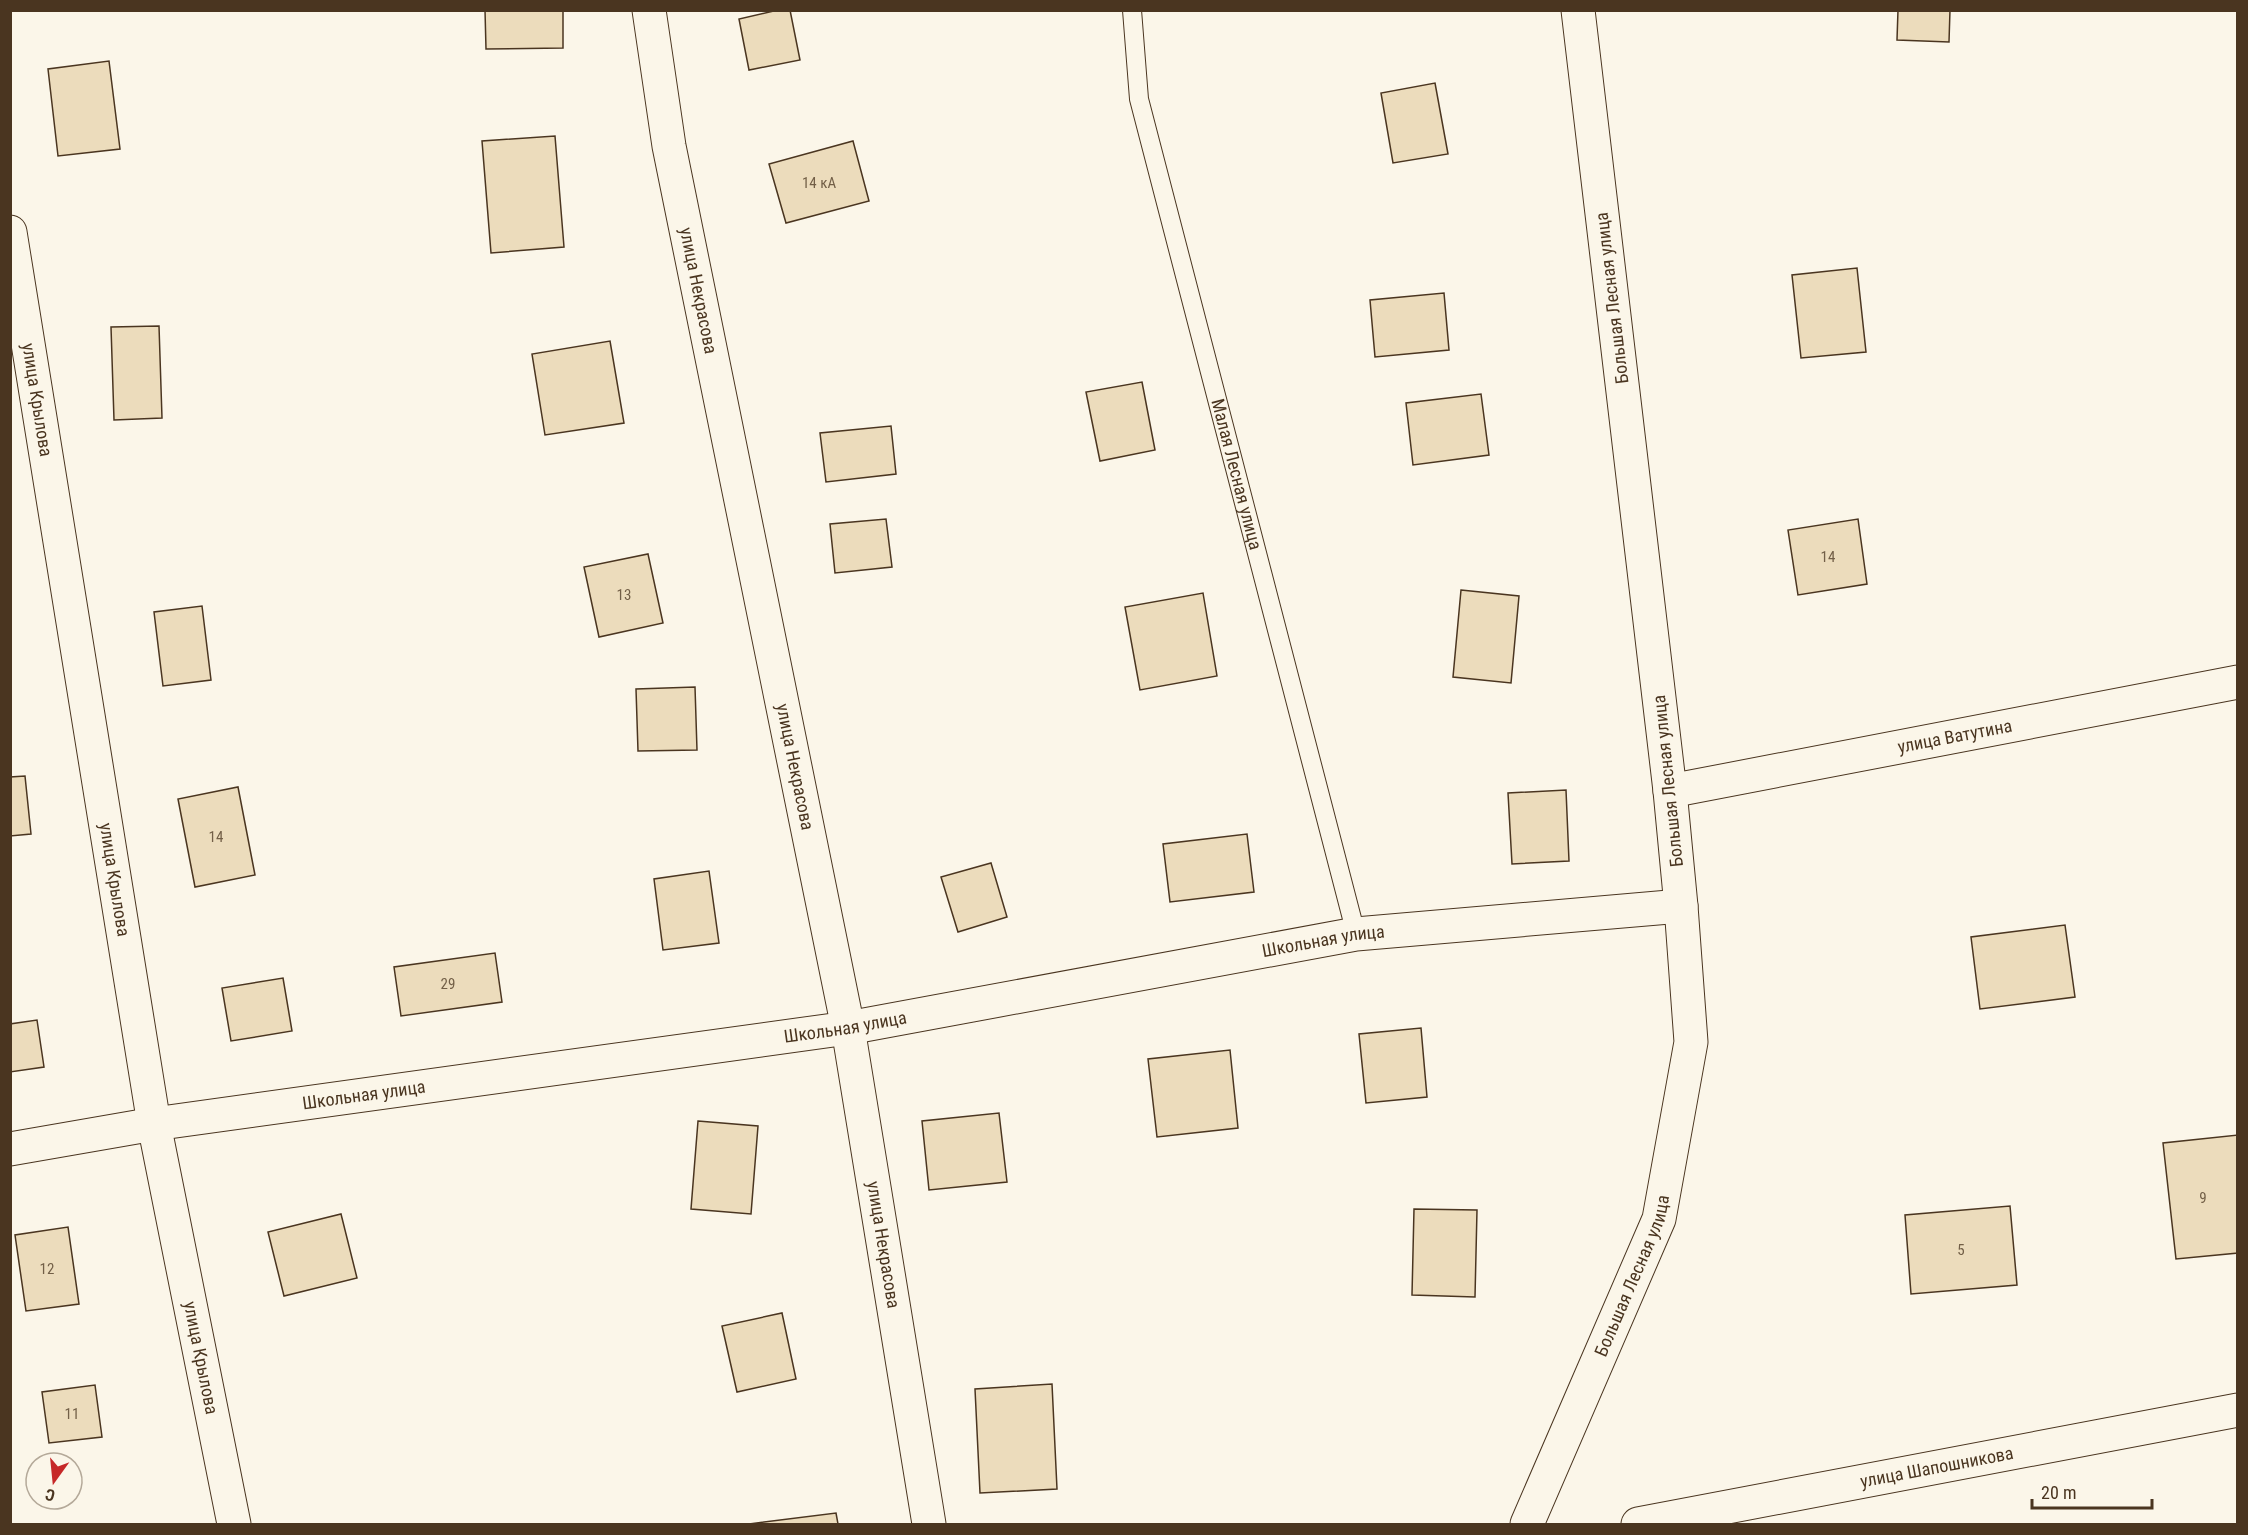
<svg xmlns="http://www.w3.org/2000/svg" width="2248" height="1535" font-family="'Roboto Condensed',sans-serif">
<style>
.building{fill:#ecdcbc;stroke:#4a3520;stroke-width:1.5}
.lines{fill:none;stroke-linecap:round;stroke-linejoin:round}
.service-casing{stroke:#4a3520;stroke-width:20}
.minor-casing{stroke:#4a3520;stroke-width:35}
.service{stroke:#fbf6e9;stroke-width:18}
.minor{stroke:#fbf6e9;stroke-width:33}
.labels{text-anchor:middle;stroke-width:4.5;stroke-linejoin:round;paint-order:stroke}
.number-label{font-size:15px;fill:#725f47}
.street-label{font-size:18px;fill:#4a3520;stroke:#fbf6e9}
</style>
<rect width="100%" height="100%" fill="#fbf6e9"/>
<g class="building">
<polygon points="485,10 563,10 563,48 486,49"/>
<polygon points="778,10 790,10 800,60 749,70 739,19"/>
<polygon points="1898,10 1950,10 1949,42 1897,40"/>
<polygon points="109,61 120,149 58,156 48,69"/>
<polygon points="1435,83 1448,154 1393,163 1381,93"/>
<polygon points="555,136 564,247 491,253 482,141"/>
<polygon points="853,141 869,201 786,223 769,164"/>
<polygon points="1857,268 1866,352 1801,358 1792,275"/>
<polygon points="1444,293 1449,350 1375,357 1370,300"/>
<polygon points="159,326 162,418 114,420 111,327"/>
<polygon points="610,341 624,423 545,435 532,354"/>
<polygon points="1142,382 1155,450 1100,461 1086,392"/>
<polygon points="1481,394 1489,455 1413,465 1406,403"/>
<polygon points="891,426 896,474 826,482 820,433"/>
<polygon points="886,519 892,567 835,573 830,524"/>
<polygon points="1858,519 1867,584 1798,595 1788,530"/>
<polygon points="648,554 663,623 599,637 584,567"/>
<polygon points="1461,590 1519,596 1511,683 1453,677"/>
<polygon points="1203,593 1217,676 1140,690 1125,607"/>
<polygon points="202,606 211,680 163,686 154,612"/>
<polygon points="695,687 697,750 638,751 636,689"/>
<polygon points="25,776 31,834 10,836 10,777"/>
<polygon points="238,787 255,875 195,887 178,799"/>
<polygon points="1566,790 1569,861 1512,864 1508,793"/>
<polygon points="1247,834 1254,892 1170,902 1163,844"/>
<polygon points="991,863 1007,917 958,932 941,877"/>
<polygon points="709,871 719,943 663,950 654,879"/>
<polygon points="2065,925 2075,997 1980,1009 1971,937"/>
<polygon points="495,953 502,1002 401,1016 394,967"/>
<polygon points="283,978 292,1031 231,1041 222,988"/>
<polygon points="37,1020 44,1067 10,1072 10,1024"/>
<polygon points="1421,1028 1427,1097 1366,1103 1359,1034"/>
<polygon points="1230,1050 1238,1128 1157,1137 1148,1059"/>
<polygon points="999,1113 1007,1182 929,1190 922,1121"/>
<polygon points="698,1121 758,1126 751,1214 691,1209"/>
<polygon points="2238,1135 2238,1253 2176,1259 2163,1143"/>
<polygon points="2010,1206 2017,1285 1911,1294 1905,1215"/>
<polygon points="1414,1209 1477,1210 1475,1297 1412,1295"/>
<polygon points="341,1214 357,1278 284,1296 268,1232"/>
<polygon points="68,1227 79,1304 26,1311 15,1235"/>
<polygon points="782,1313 796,1379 737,1392 722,1326"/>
<polygon points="1052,1384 1057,1489 980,1493 975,1389"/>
<polygon points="95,1385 102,1437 49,1443 42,1392"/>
<polygon points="836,1513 838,1524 749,1524"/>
</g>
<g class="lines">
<defs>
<g id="service">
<path id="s1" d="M1132,10L1139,99L1356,934"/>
</g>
<g id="minor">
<path id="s2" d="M649,10L669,146L848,1028L929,1524"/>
<path id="s3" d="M10,232L154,1124L234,1524"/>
<path id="s4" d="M1670,791L2238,682"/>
<path id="s5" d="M10,1149L154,1124L848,1028L1356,934L1681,906"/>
<path id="s6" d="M1527,1524L1659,1219L1691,1042L1681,906L1670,791L1578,10"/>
<path id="s7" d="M1638,1524L2238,1410"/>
</g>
</defs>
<use href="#service" class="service-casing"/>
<use href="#minor" class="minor-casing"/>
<use href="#service" class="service"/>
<use href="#minor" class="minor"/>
</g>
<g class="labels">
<g class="number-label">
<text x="819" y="188">14 кА</text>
<text x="1828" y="562">14</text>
<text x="624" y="600">13</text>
<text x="216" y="842">14</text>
<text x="448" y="989">29</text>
<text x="2203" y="1203">9</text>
<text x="1961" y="1255">5</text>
<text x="47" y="1274">12</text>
<text x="72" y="1419">11</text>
</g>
<g class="street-label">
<text dy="6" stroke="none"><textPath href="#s2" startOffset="285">улица Некрасова</textPath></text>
<text transform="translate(1612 298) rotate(-97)" y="6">Большая Лесная улица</text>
<text dy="6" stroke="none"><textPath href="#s3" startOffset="170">улица Крылова</textPath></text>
<text dy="6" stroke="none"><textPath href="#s1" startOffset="477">Малая Лесная улица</textPath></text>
<text dy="6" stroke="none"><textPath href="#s4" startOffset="290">улица Ватутина</textPath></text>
<text dy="6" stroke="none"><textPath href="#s2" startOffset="771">улица Некрасова</textPath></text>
<text transform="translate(1668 781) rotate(-96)" y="6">Большая Лесная улица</text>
<text dy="6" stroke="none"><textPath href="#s3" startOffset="656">улица Крылова</textPath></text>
<text dy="6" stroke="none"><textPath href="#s5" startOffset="1330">Школьная улица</textPath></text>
<text dy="6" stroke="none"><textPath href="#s5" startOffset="844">Школьная улица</textPath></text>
<text dy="6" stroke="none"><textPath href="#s5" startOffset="358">Школьная улица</textPath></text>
<text dy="6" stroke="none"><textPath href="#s2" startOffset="1257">улица Некрасова</textPath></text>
<text dy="6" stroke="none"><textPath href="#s6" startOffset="270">Большая Лесная улица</textPath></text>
<text dy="6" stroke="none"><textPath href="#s3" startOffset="1142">улица Крылова</textPath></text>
<text dy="6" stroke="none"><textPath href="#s7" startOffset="304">улица Шапошникова</textPath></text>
</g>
</g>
<rect width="2248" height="1535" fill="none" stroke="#4a3520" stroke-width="24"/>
<g transform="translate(54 1481) rotate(195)"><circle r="28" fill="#fbf6e9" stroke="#b4a999" stroke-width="1.5"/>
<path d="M0-4.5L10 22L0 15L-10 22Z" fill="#c62828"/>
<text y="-9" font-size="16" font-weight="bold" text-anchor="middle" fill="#4a3520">С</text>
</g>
<path d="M2032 1499v9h120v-9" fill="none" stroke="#4a3520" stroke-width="3"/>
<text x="2041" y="1499" font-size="18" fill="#4a3520" stroke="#fbf6e9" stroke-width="4.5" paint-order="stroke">20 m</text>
</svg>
